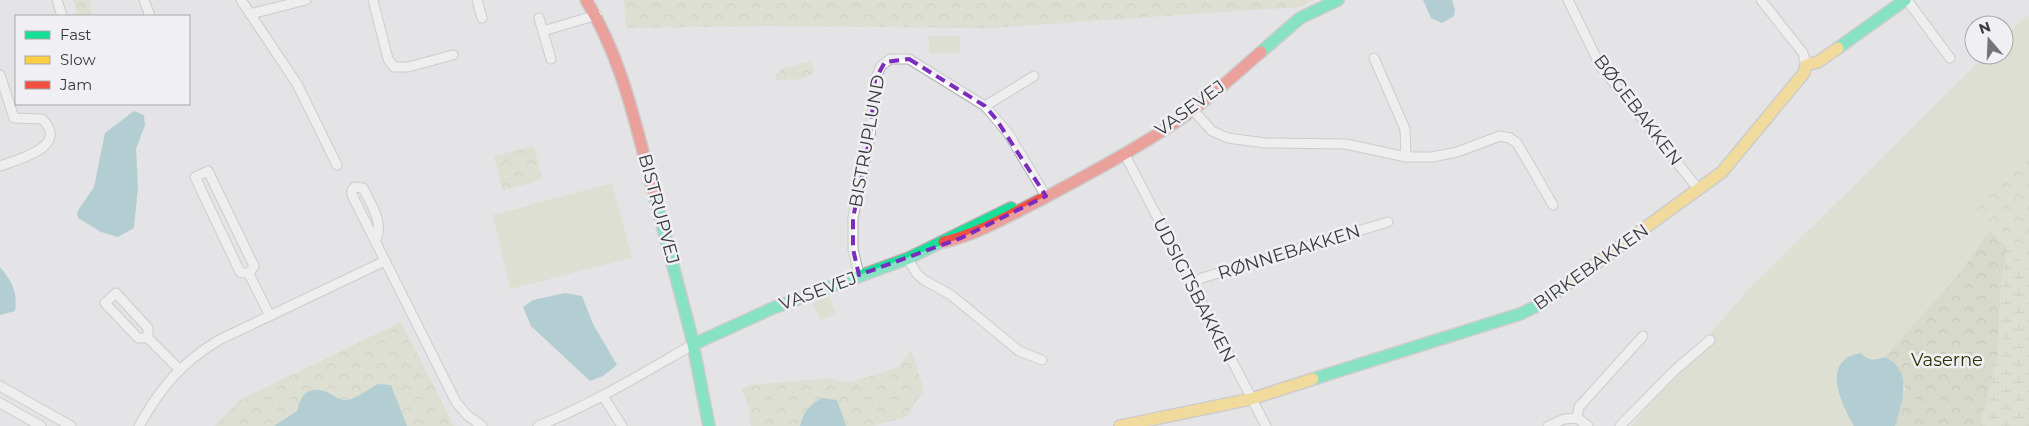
<svg xmlns="http://www.w3.org/2000/svg" width="2029" height="426" font-family="Montserrat,sans-serif">
<style>
.green{fill:#d5d9bb}
.forest{fill:url(#forest-crowns)}
.wetland{fill:url(#wetland-marsh)}
.park{fill:url(#park-crowns)}
.water{fill:#77b4ba}
.lines{fill:none;stroke-linecap:round;stroke-linejoin:round}
.street-casing{stroke:#b0afb1;stroke-width:11}
.fast-casing{stroke:#b0afb1;stroke-width:14}
.slow-casing{stroke:#b0afb1;stroke-width:14}
.jam-casing{stroke:#b0afb1;stroke-width:14}
.street{stroke:#fbfbfb;stroke-width:9}
.fast{stroke:#16e098;stroke-width:11}
.slow{stroke:#ffcf43;stroke-width:11}
.jam{stroke:#f24e42;stroke-width:11}
.marked{fill:none;stroke:#7b2cbf;stroke-width:4;stroke-dasharray:10 6;stroke-linejoin:round}
.labels{text-anchor:middle;stroke-width:5;stroke-linejoin:round;paint-order:stroke}
.street-label{font-size:18px;fill:#3a3a3b;stroke:#f0eff3}
.park-label{font-size:18px;fill:#2e3200;stroke:#f0eff3}
</style>
<defs>
<pattern id="forest-crowns" width="20" height="18" patternUnits="userSpaceOnUse" patternTransform="scale(1.25)"><rect width="20" height="18" fill="#c8ccab"/><path d="M2 6a3 3 0 1 1 6 0M12 15a3 3 0 1 1 6 0" fill="none" stroke="#a3a78c"/></pattern>
<pattern id="wetland-marsh" width="20" height="14" patternUnits="userSpaceOnUse" patternTransform="scale(1.25)"><rect width="20" height="14" fill="#d5d9bb"/><path d="M1 5h8M5 5V1M11 12h8M15 12V8" fill="none" stroke="#b8bba2"/></pattern>
<pattern id="park-crowns" width="20" height="18" patternUnits="userSpaceOnUse" patternTransform="scale(1.25)"><rect width="20" height="18" fill="#d5d9bb"/><path d="M2 6a3 3 0 1 1 6 0M12 15a3 3 0 1 1 6 0" fill="none" stroke="#b8bba2"/></pattern>
</defs>
<rect width="100%" height="100%" fill="#e4e3e5"/>
<g class="green">
<polygon points="2027,15 2029,18 2029,174 1963,269 1885,357 1874,360 1866,358 1838,385 1854,426 1631,426 1747,291 1986,55 2004,55 2004,37"/>
<polygon points="929,36 959,36 960,53 929,53"/>
<polygon points="612,183 632,258 510,289 493,215"/>
<polygon points="829,296 836,314 821,320 812,303"/>
</g>
<polygon class="forest" points="2029,174 2011,227 2001,283 1998,354 1980,426 1895,426 1905,387 1891,360 1885,357 1963,269"/>
<polygon class="wetland" points="2029,191 2029,426 1980,426 1998,354 2001,283 2011,227"/>
<g class="park">
<polygon points="74,0 89,0 92,16 76,16"/>
<polygon points="624,0 1314,0 1299,7 991,28 766,26 626,28"/>
<path d="M811,61L814,71C806,83 789,78 777,81L775,74L780,73L779,69Z"/>
<polygon points="534,146 542,179 503,191 494,156"/>
<polygon points="2029,155 2029,269 1968,209"/>
<polygon points="401,322 454,426 214,426 240,400"/>
<polygon points="911,350 924,390 906,417 874,426 751,426 747,400 741,389 751,385 829,378 848,383 899,367"/>
</g>
<g class="water">
<polygon points="1423,0 1452,0 1455,10 1454,16 1442,23 1431,18"/>
<polygon points="134,111 144,115 145,125 136,149 138,187 134,228 118,237 101,232 78,218 77,212 94,187 105,133"/>
<path d="M0,267C12,281 18,293 15,311L0,315Z"/>
<polygon points="565,293 582,296 593,324 617,365 603,376 590,381 531,326 523,307 533,300"/>
<path d="M1861,353C1869,362 1875,360 1885,357C1914,370 1902,403 1895,426H1854C1844,409 1825,372 1847,358C1850,355 1857,354 1861,353Z"/>
<path d="M378,384L391,385L407,426H274L297,411C300,396 307,386 324,391C332,393 337,400 346,400C355,400 370,388 378,384Z"/>
<path d="M822,398L837,400L846,426H800C804,411 809,405 822,398Z"/>
</g>
<g class="lines">
<defs>
<g id="street">
<polyline points="57,0 62,16"/>
<polyline points="144,0 150,16"/>
<polyline points="241,0 297,84 337,165"/>
<polyline points="373,0 388,59 394,67 408,67 453,55"/>
<polyline points="477,0 482,18"/>
<polyline points="1568,0 1601,67 1699,190"/>
<polyline points="1761,0 1803,53 1806,65"/>
<polyline points="1907,0 1950,58"/>
<polyline points="250,14 306,0"/>
<polyline points="539,18 551,59"/>
<polyline points="543,31 597,15"/>
<polyline points="1374,58 1405,129 1406,157"/>
<path d="M0,75L14,118L42,119C70,146 20,159 0,166"/>
<polyline points="985,106 1034,76"/>
<polyline points="1193,110 1212,131 1228,138 1265,143 1346,144 1406,157 1432,157 1457,152 1500,136 1510,138 1517,143 1553,205"/>
<polyline points="1124,153 1266,426"/>
<path d="M375,241C385,224 371,204 363,188L355,187L352,190V195L456,402L467,415L482,426"/>
<polyline points="907,258 917,274 924,280 951,295 1019,351 1042,360"/>
<polyline points="249,274 240,272 195,177 208,171 254,266 249,274 270,316"/>
<polyline points="859,275 853,249 853,218 870,137 875,80 881,66 890,59 909,59 985,106 1008,133 1046,196"/>
<polyline points="1191,284 1202,278 1388,222"/>
<polyline points="148,338 138,338 105,303 116,293 148,328 148,338 179,369"/>
<polyline points="0,386 71,426"/>
<polyline points="603,396 622,426"/>
<polyline points="0,403 41,426"/>
<polyline points="1577,418 1579,407 1643,336"/>
<path d="M139,426C161,387 181,363 219,340L385,261"/>
<path d="M538,426C593,404 643,373 694,344"/>
<polyline points="1548,426 1564,419 1577,418 1588,426"/>
<polyline points="1620,426 1675,370 1710,340"/>
</g>
<g id="fast">
<polyline points="1838,48 1905,0"/>
<polyline points="1261,52 1300,18 1338,0"/>
<polyline points="654,194 691,334 709,426"/>
<polyline points="694,344 773,308 909,258 1011,208"/>
<polyline points="1313,379 1520,314 1539,305 1562,288"/>
</g>
<g id="slow">
<polyline points="1562,288 1722,172 1804,73 1806,65 1818,62 1838,48"/>
<polyline points="1120,426 1251,399 1313,379"/>
</g>
<g id="jam">
<path d="M586,0C623,60 636,127 654,194"/>
<path d="M944,242C979,234 1012,214 1044,198C1089,174 1134,150 1176,122C1206,102 1233,76 1261,52"/>
</g>
</defs>
<use href="#street" class="street-casing"/>
<use href="#fast" class="fast-casing"/>
<use href="#slow" class="slow-casing"/>
<use href="#jam" class="jam-casing"/>
<use href="#street" class="street"/>
<use href="#fast" class="fast"/>
<use href="#slow" class="slow"/>
<use href="#jam" class="jam"/>
</g>
<path d="M0 0H2029V426H0ZM909,59L985,106L996,119L1046,196L961,238L859,275L853,249V218L870,137L875,80L885,62Z" fill="#e4e3e5" fill-opacity=".55" fill-rule="evenodd"/>
<path class="marked" d="M909,59L985,106L996,119L1046,196L961,238L859,275L853,249V218L870,137L875,80L885,62Z"/>
<g class="labels">
<g class="street-label">
<text transform="translate(1190 108) rotate(-36)" y="6">VASEVEJ</text>
<text transform="translate(1638 110) rotate(53)" y="6">BØGEBAKKEN</text>
<text transform="translate(867 141) rotate(-80)" y="6">BISTRUPLUND</text>
<text transform="translate(659 209) rotate(75)" y="6">BISTRUPVEJ</text>
<text transform="translate(1289 252) rotate(-17)" y="6">RØNNEBAKKEN</text>
<text transform="translate(1591 267) rotate(-35)" y="6">BIRKEBAKKEN</text>
<text transform="translate(1194 290) rotate(63)" y="6">UDSIGTSBAKKEN</text>
<text transform="translate(818 291) rotate(-20)" y="6">VASEVEJ</text>
</g>
<g class="park-label">
<text x="1947" y="366">Vaserne</text>
</g>
</g>
<rect x="15" y="15" width="175" height="90" fill="#f0eff3" stroke="#a7a7a9"/>
<rect x="25" y="31" width="25" height="8" fill="#16e098" stroke="#a7a7a9"/>
<text x="60" y="40" font-size="15" fill="#3a3a3b">Fast</text>
<rect x="25" y="56" width="25" height="8" fill="#ffcf43" stroke="#a7a7a9"/>
<text x="60" y="65" font-size="15" fill="#3a3a3b">Slow</text>
<rect x="25" y="81" width="25" height="8" fill="#f24e42" stroke="#a7a7a9"/>
<text x="60" y="90" font-size="15" fill="#3a3a3b">Jam</text>
<g transform="translate(1989 40) rotate(341)"><circle r="24" fill="#f0eff3" stroke="#a7a7a9"/>
<path d="M0-4L9 19L0 12L-9 19Z" fill="#767576"/>
<text y="-8" font-size="14" font-weight="bold" text-anchor="middle" fill="#3a3a3b">N</text>
</g>
</svg>
